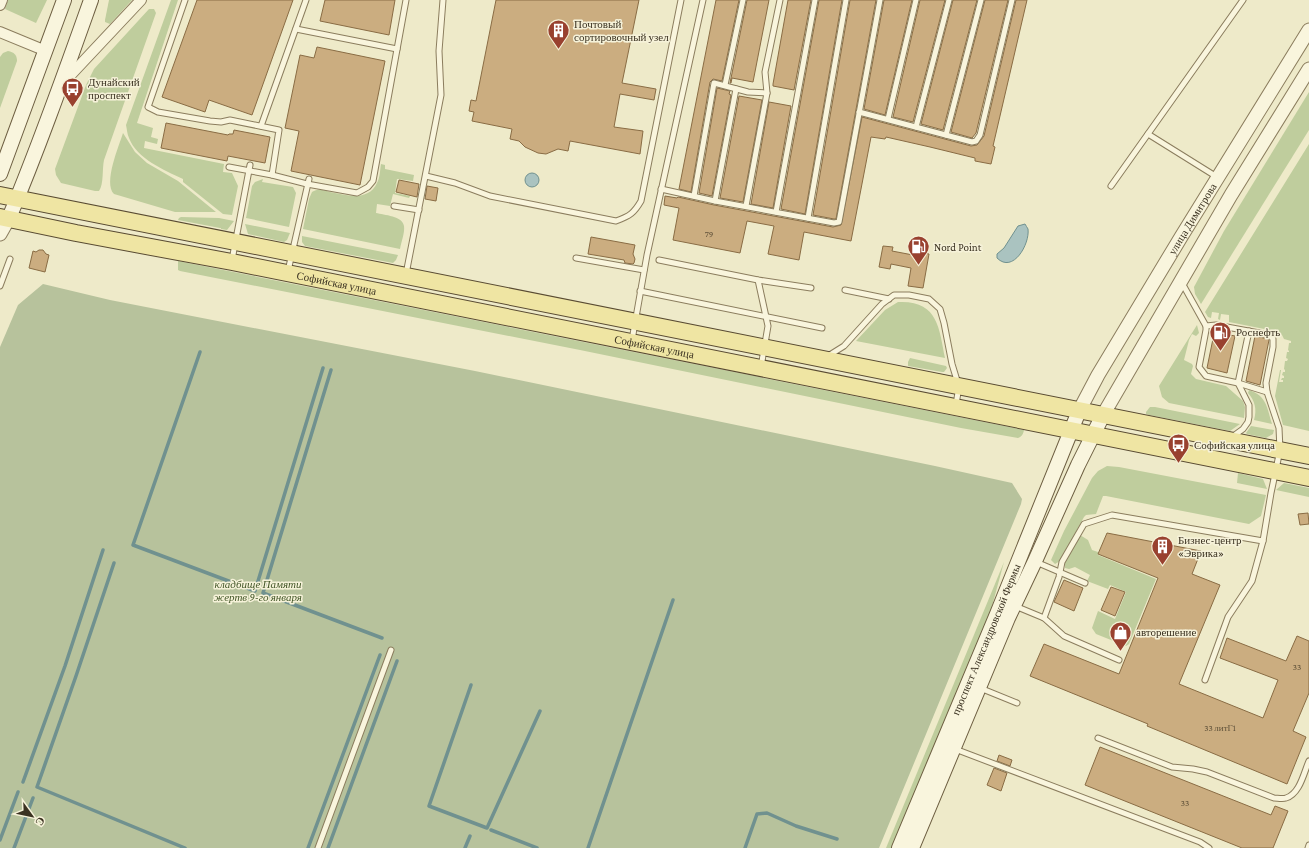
<svg xmlns="http://www.w3.org/2000/svg" width="1309" height="848" font-family="'Crimson Pro',serif">
<style>
.green{fill:#bfcd9d}
.cemetery{fill:#b7c29c}
.water{fill:#aac3c0;stroke:#70918f}
.lines{fill:none;stroke-linecap:round;stroke-linejoin:round}
.stream{stroke:#70918f;stroke-width:3.5}
.building{fill:#cbad80;stroke:#896c44}
.service-casing{stroke:#8b7d5e;stroke-width:7}
.minor-casing{stroke:#8b7d5e;stroke-width:12}
.tertiary-casing{stroke:#8b7d5e;stroke-width:15}
.secondary-casing{stroke:#6d5e41;stroke-width:16}
.primary-casing{stroke:#594b32;stroke-width:18}
.service{stroke:#f9f5dd;stroke-width:5}
.minor{stroke:#f9f5dd;stroke-width:10}
.tertiary{stroke:#f9f5dd;stroke-width:13}
.secondary{stroke:#f9f5dd;stroke-width:14}
.primary{stroke:#efe5a3;stroke-width:16}
.labels{text-anchor:middle;stroke-width:3;stroke-linejoin:round;paint-order:stroke}
.number-label{font-size:9px;fill:#5f5139}
.poi-label{font-size:11px;fill:#3b3221;stroke:#f6f2d9;text-anchor:start}
.street-label{font-size:11px;fill:#3b3221;stroke:#f6f2d9}
.park-label{font-size:11px;font-style:italic;fill:#435728;stroke:#f6f2d9}
</style>
<rect width="100%" height="100%" fill="#eeeac9"/>
<g class="green">
<polygon points="8,0 47,0 36,23 5,9"/>
<polygon points="109,0 132,0 110,24 105,22 105,20"/>
<path d="M171,0H178L137,123L153,128L151,137L158,139L157,144L145,141L144,148L224,164L223,172L232,173L238,186L232,215L223,214L183,182V179C164,170 137,159 129,138C127,134 127,129 126,125Z"/>
<path d="M149,9H154L156,13L104,160C102,169 104,184 99,191H95L61,183L56,175L55,169L86,85L94,69Z"/>
<path d="M8,51C14,52 17,55 17,61L0,108V57L3,53Z"/>
<polygon points="1309,92 1309,130 1201,304 1195,294 1194,287 1224,231"/>
<path d="M123,133L135,152L147,163L178,181L216,212H175L114,194C103,183 119,146 123,133Z"/>
<polygon points="1309,144 1309,431 1283,425 1275,396 1280,370 1281,370 1279,382 1283,382 1283,380 1281,380 1282,378 1284,378 1284,376 1282,375 1283,372 1285,372 1285,370 1284,369 1285,361 1287,361 1288,359 1286,358 1287,352 1289,352 1289,351 1288,350 1289,343 1291,343 1291,341 1284,339 1282,335 1274,331 1229,322 1229,315 1221,314 1220,320 1218,319 1219,313 1212,312 1211,318 1208,317 1205,312"/>
<path d="M381,164L385,165V169L414,175L413,181L397,179L395,193L410,196L409,198L393,194L390,206L377,204L376,213C384,215 403,216 404,226C405,233 401,242 400,249L303,229L309,199L312,192C318,188 324,190 330,192C347,195 368,202 377,183C380,178 380,170 381,164Z"/>
<polygon points="263,179 262,182 293,187 296,193 289,227 246,218 252,186 255,182"/>
<polygon points="181,217 219,218 234,221 227,230 221,229 221,228 220,228 178,220 179,218"/>
<polygon points="245,224 290,233 287,240 284,242 248,234"/>
<polygon points="302,236 398,255 396,260 393,263 305,246 302,242"/>
<path d="M178,261L1024,430C1023,435 1021,437 1018,438L961,428L580,350L180,271L178,270Z"/>
<path d="M898,302C938,300 939,328 945,358L856,341L885,310Z"/>
<polygon points="1197,325 1199,333 1196,336 1192,334 1189,340 1184,360 1192,364 1193,366 1191,374 1196,379 1226,386 1243,401 1245,407 1244,418 1169,403 1162,397 1159,386"/>
<polygon points="910,358 946,366 947,368 944,372 942,372 908,366 908,362"/>
<path d="M1249,390C1267,396 1267,408 1272,424L1254,420C1257,409 1255,401 1248,393Z"/>
<polygon points="1150,407 1155,407 1240,424 1230,431 1149,415 1146,414 1146,412"/>
<polygon points="1251,426 1274,430 1273,434 1266,438 1247,434 1246,433"/>
<polygon points="1107,466 1119,467 1266,495 1261,516 1249,524 1106,496 1103,496 1096,514 1086,515 1084,517 1060,561 1055,564 1051,560 1064,531 1092,478 1098,471"/>
<polygon points="1238,473 1263,479 1267,489 1237,483"/>
<polygon points="1284,483 1309,488 1309,497 1276,490"/>
<polygon points="1080,535 1088,540 1092,550 1098,552 1098,555 1156,579 1129,644 1126,646 1096,634 1092,628 1098,611 1115,619 1126,592 1110,585 1108,589 1087,581 1090,575 1075,567 1069,569 1065,568 1065,562"/>
<polygon points="1004,562 991,610 891,848 886,848"/>
</g>
<polygon class="cemetery" points="43,284 110,300 475,371 935,466 1012,483 1022,499 1021,504 879,848 0,848 0,347 18,305"/>
<g class="water">
<circle cx="532" cy="180" r="7"/>
<path d="M1025,224C1026,226 1027,227 1028,229C1030,244 1013,274 997,258V254L1004,248L1018,226Z"/>
</g>
<g class="lines">
<g class="stream">
<polyline points="200,352 133,545 255,591 323,368"/>
<polyline points="331,370 263,593 382,638"/>
<polyline points="114,563 76,676 37,787 185,848"/>
<polyline points="471,685 429,806 487,828 540,711"/>
<polyline points="23,782 65,666 103,550"/>
<polyline points="491,830 537,848"/>
<polyline points="0,840 18,792"/>
<polyline points="14,848 33,798"/>
<polyline points="308,848 380,655"/>
<polyline points="328,848 397,661"/>
<polyline points="465,848 470,836"/>
<polyline points="588,848 673,600"/>
<polyline points="745,848 757,814 767,813 796,826 837,839"/>
</g>
</g>
<g class="building">
<polygon points="197,0 293,0 252,115 209,100 205,112 162,97"/>
<polygon points="325,0 395,0 389,35 320,21"/>
<polygon points="496,0 639,0 622,83 656,89 654,100 620,94 614,127 643,131 640,154 570,141 568,151 558,149 546,154 538,153 525,147 519,141 510,139 512,129 472,121 474,112 469,111 471,100 476,101"/>
<polygon points="716,0 739,0 722,81 713,79 710,82 691,192 679,189"/>
<polygon points="747,0 769,0 753,82 732,78 731,83 730,83"/>
<polygon points="788,0 811,0 794,90 773,86 773,84"/>
<polygon points="819,0 842,0 805,214 781,209"/>
<polygon points="850,0 876,0 836,219 834,219 813,215"/>
<polygon points="884,0 912,0 885,115 864,109"/>
<polygon points="920,0 945,0 913,122 893,117"/>
<polygon points="953,0 977,0 943,130 921,124"/>
<polygon points="985,0 1008,0 976,133 972,138 951,132"/>
<polygon points="1016,0 1027,0 993,146 995,147 991,164 975,161 975,158 930,147 886,137 885,139 871,137 851,241 804,232 799,260 768,254 774,226 747,221 740,253 673,240 679,208 664,205 665,196 677,198 678,197 714,205 833,227 841,225 862,117 971,146 977,145 984,136"/>
<polygon points="317,47 385,61 360,185 291,171 299,131 285,128 300,55 314,58"/>
<polygon points="717,88 730,91 729,94 731,95 712,196 699,193"/>
<polygon points="739,96 762,100 743,202 720,198"/>
<polygon points="769,102 791,106 773,208 751,204"/>
<polygon points="166,123 228,135 229,134 233,134 234,130 270,137 265,163 228,156 227,161 161,148"/>
<polygon points="399,180 419,184 417,197 396,192"/>
<polygon points="427,186 438,188 436,201 425,199"/>
<polygon points="591,237 635,245 633,254 635,259 634,263 633,264 625,263 624,260 588,254"/>
<polygon points="883,246 893,247 892,251 913,255 914,251 929,254 923,288 908,286 911,268 891,264 890,269 879,267"/>
<polygon points="39,250 43,250 46,254 49,255 45,272 29,268 33,251 36,252"/>
<polygon points="1215,329 1225,331 1225,334 1235,336 1227,373 1207,368"/>
<polygon points="1255,336 1268,339 1269,340 1260,385 1246,381"/>
<polygon points="1308,513 1309,524 1300,525 1298,514"/>
<polygon points="1107,533 1201,551 1192,574 1220,585 1179,684 1263,718 1278,680 1220,658 1227,638 1286,661 1297,636 1309,641 1309,693 1293,731 1306,737 1287,784 1147,726 1148,724 1030,676 1044,644 1119,674 1158,578 1098,554"/>
<polygon points="1064,580 1083,588 1074,611 1054,602"/>
<polygon points="1111,587 1125,592 1115,616 1101,610"/>
<polygon points="1100,747 1271,815 1275,806 1288,811 1273,848 1242,848 1085,785"/>
<polygon points="999,755 1012,760 1010,766 997,761"/>
<polygon points="994,768 1007,773 1001,791 987,785"/>
</g>
<g class="lines">
<defs>
<g id="service">
<polyline points="185,0 148,107 158,112 210,121 221,122 230,120 279,130 272,175"/>
<polyline points="296,29 397,49"/>
<polyline points="725,85 743,0"/>
<polyline points="859,112 972,142 976,141 980,135 1012,0"/>
<polyline points="888,119 916,0"/>
<polyline points="261,126 306,0"/>
<polyline points="916,127 949,0"/>
<polyline points="1148,134 1217,177"/>
<polyline points="946,135 981,0"/>
<polyline points="229,167 272,175 307,184 357,193 368,187 373,181 406,0"/>
<path d="M426,176L455,183L490,196L616,221C630,216 634,213 641,201L681,0"/>
<polyline points="1111,186 1243,0"/>
<polyline points="661,189 715,201 834,223 839,222 880,0"/>
<polyline points="694,196 714,83 748,92 767,93"/>
<polyline points="715,201 736,89"/>
<polyline points="394,206 419,210"/>
<polyline points="746,206 767,93 765,72 780,0"/>
<polyline points="776,212 815,0"/>
<polyline points="808,218 846,0"/>
<polyline points="576,258 644,270"/>
<polyline points="232,260 250,165"/>
<polyline points="659,260 758,280 811,288"/>
<polyline points="288,271 309,179"/>
<polyline points="406,274 441,95 439,51 443,0"/>
<polyline points="758,280 768,326 761,367"/>
<polyline points="1182,283 1206,326 1206,330 1199,367 1206,376 1238,383 1267,392"/>
<polyline points="0,286 10,259"/>
<polyline points="845,290 889,299"/>
<polyline points="640,291 822,328"/>
<polyline points="632,340 647,255 703,0"/>
<polyline points="828,356 844,346 882,304 894,295 909,295 929,299 940,309 944,323 952,364 959,387 956,404"/>
<polyline points="1232,437 1243,429 1248,422 1249,417 1249,405 1238,383 1249,331"/>
<polyline points="1036,562 1085,583"/>
<polyline points="1015,606 1044,618 1064,636 1119,660"/>
<polyline points="1044,618 1059,577 1062,562 1084,524 1112,515 1263,541"/>
<polyline points="1205,680 1228,617 1252,581 1263,541 1271,493 1280,450 1279,428 1267,392 1266,383 1273,347 1273,339 1270,335 1216,325 1206,326"/>
<polyline points="980,688 1017,703"/>
<path d="M1098,738L1172,767L1193,769L1207,772L1274,798C1277,798 1283,799 1286,798C1300,794 1304,772 1309,761"/>
<polyline points="955,749 1200,842 1209,848"/>
<polyline points="318,848 391,650"/>
<polyline points="1308,848 1309,845"/>
</g>
<g id="minor">
<polyline points="0,5 2,0"/>
<polyline points="0,32 46,51"/>
<polyline points="64,82 141,0"/>
</g>
<g id="tertiary">
<polyline points="0,234 9,218"/>
<path id="s1" d="M1079,411L1098,375L1181,237L1309,30"/>
<polyline points="1103,415 1231,195 1309,69"/>
</g>
<g id="secondary">
<polyline points="0,174 64,0"/>
<path d="M9,218C39,147 65,73 91,0"/>
<path id="s2" d="M899,848L997,614L1079,411"/>
<polyline points="912,848 1008,618 1035,561 1078,465 1103,415"/>
</g>
<g id="primary">
<polyline points="0,195 1309,456"/>
<path id="s3" d="M0,217L76,233L232,262L1309,478"/>
</g>
</defs>
<use href="#service" class="service-casing"/>
<use href="#minor" class="minor-casing"/>
<use href="#tertiary" class="tertiary-casing"/>
<use href="#secondary" class="secondary-casing"/>
<use href="#primary" class="primary-casing"/>
<use href="#service" class="service"/>
<use href="#minor" class="minor"/>
<use href="#tertiary" class="tertiary"/>
<use href="#secondary" class="secondary"/>
<use href="#primary" class="primary"/>
</g>
<defs>
<symbol id="building-pin" viewBox="-11 -11 22 30"><path d="M0 17L-7.5 6A9.5 9.5 0 1 1 7.5 6Z" fill="#99412f" stroke="#f6f2d9"/><path d="M-4-6H4V6H1V3H-1V6H-4ZM-2.5-4.3h1.7v1.8h-1.7ZM.8-4.3h1.7v1.8H.8ZM-2.5-1h1.7V.8h-1.7ZM.8-1h1.7V.8H.8Z" fill="#fff"/></symbol>
<symbol id="bus-pin" viewBox="-11 -11 22 30"><path d="M0 17L-7.5 6A9.5 9.5 0 1 1 7.5 6Z" fill="#99412f" stroke="#f6f2d9"/><path d="M-5-6H5V4H4V6H2V4H-2V6H-4V4H-5ZM-3.5-4V0h7V-4ZM-3.5 1.2v1.5H-2V1.2ZM2 1.2v1.5H3.5V1.2Z" fill="#fff"/></symbol>
<symbol id="fuel-pin" viewBox="-11 -11 22 30"><path d="M0 17L-7.5 6A9.5 9.5 0 1 1 7.5 6Z" fill="#99412f" stroke="#f6f2d9"/><path d="M-5.5-6h7V0h2V4h1.3V-2.5L3-4.5l.8-.8L6-3V5H2.5V1h-1V6h-7ZM-4.2-4.7v3.2H.2V-4.7Z" fill="#fff"/></symbol>
<symbol id="shop-pin" viewBox="-11 -11 22 30"><path d="M0 17L-7.5 6A9.5 9.5 0 1 1 7.5 6Z" fill="#99412f" stroke="#f6f2d9"/><path d="M-5-2.5h2.3a2.7 3.5 0 0 1 5.4 0H5L5.5 6h-11ZM-1.5-2.5h3a1.5 2.3 0 0 0-3 0Z" fill="#fff"/></symbol>
</defs>
<g fill-rule="evenodd">
<use href="#building-pin" x="546" y="18" width="25" height="34"/>
<use href="#bus-pin" x="60" y="76" width="25" height="34"/>
<use href="#fuel-pin" x="906" y="234" width="25" height="34"/>
<use href="#fuel-pin" x="1208" y="320" width="25" height="34"/>
<use href="#bus-pin" x="1166" y="432" width="25" height="34"/>
<use href="#building-pin" x="1150" y="534" width="25" height="34"/>
<use href="#shop-pin" x="1108" y="620" width="25" height="34"/>
</g>
<g class="labels">
<g class="number-label">
<text x="709" y="237">79</text>
<text x="1297" y="670">33</text>
<text x="1220" y="731">33 литГ1</text>
<text x="1185" y="806">33</text>
</g>
<g class="poi-label">
<text x="574" y="28">Почтовый<tspan x="574" dy="13">сортировочный узел</tspan></text>
<text x="88" y="86">Дунайский<tspan x="88" dy="13">проспект</tspan></text>
<text x="934" y="251">Nord Point</text>
<text x="1236" y="336">Роснефть</text>
<text x="1194" y="449">Софийская улица</text>
<text x="1178" y="544">Бизнес-центр<tspan x="1178" dy="13">«Эврика»</tspan></text>
<text x="1136" y="636">авторешение</text>
</g>
<g class="street-label">
<text dy="4" stroke="none"><textPath href="#s1" startOffset="223">улица Димитрова</textPath></text>
<text dy="4" stroke="none"><textPath href="#s3" startOffset="343">Софийская улица</textPath></text>
<text dy="4" stroke="none"><textPath href="#s3" startOffset="667">Софийская улица</textPath></text>
<text dy="4" stroke="none"><textPath href="#s2" startOffset="226">проспект Александровской Фермы</textPath></text>
</g>
<g class="park-label">
<text x="258" y="588">кладбище Памяти<tspan x="258" dy="13">жертв 9-го января</tspan></text>
</g>
</g>
<g transform="translate(32 816) rotate(123)" stroke="#f6f2d9" stroke-width="3" paint-order="stroke">
<path d="M0-3L7 15L0 10L-7 15Z" fill="#3b3221"/>
<text y="-6" font-size="11" font-weight="bold" text-anchor="middle" fill="#3b3221">С</text>
</g>
</svg>
